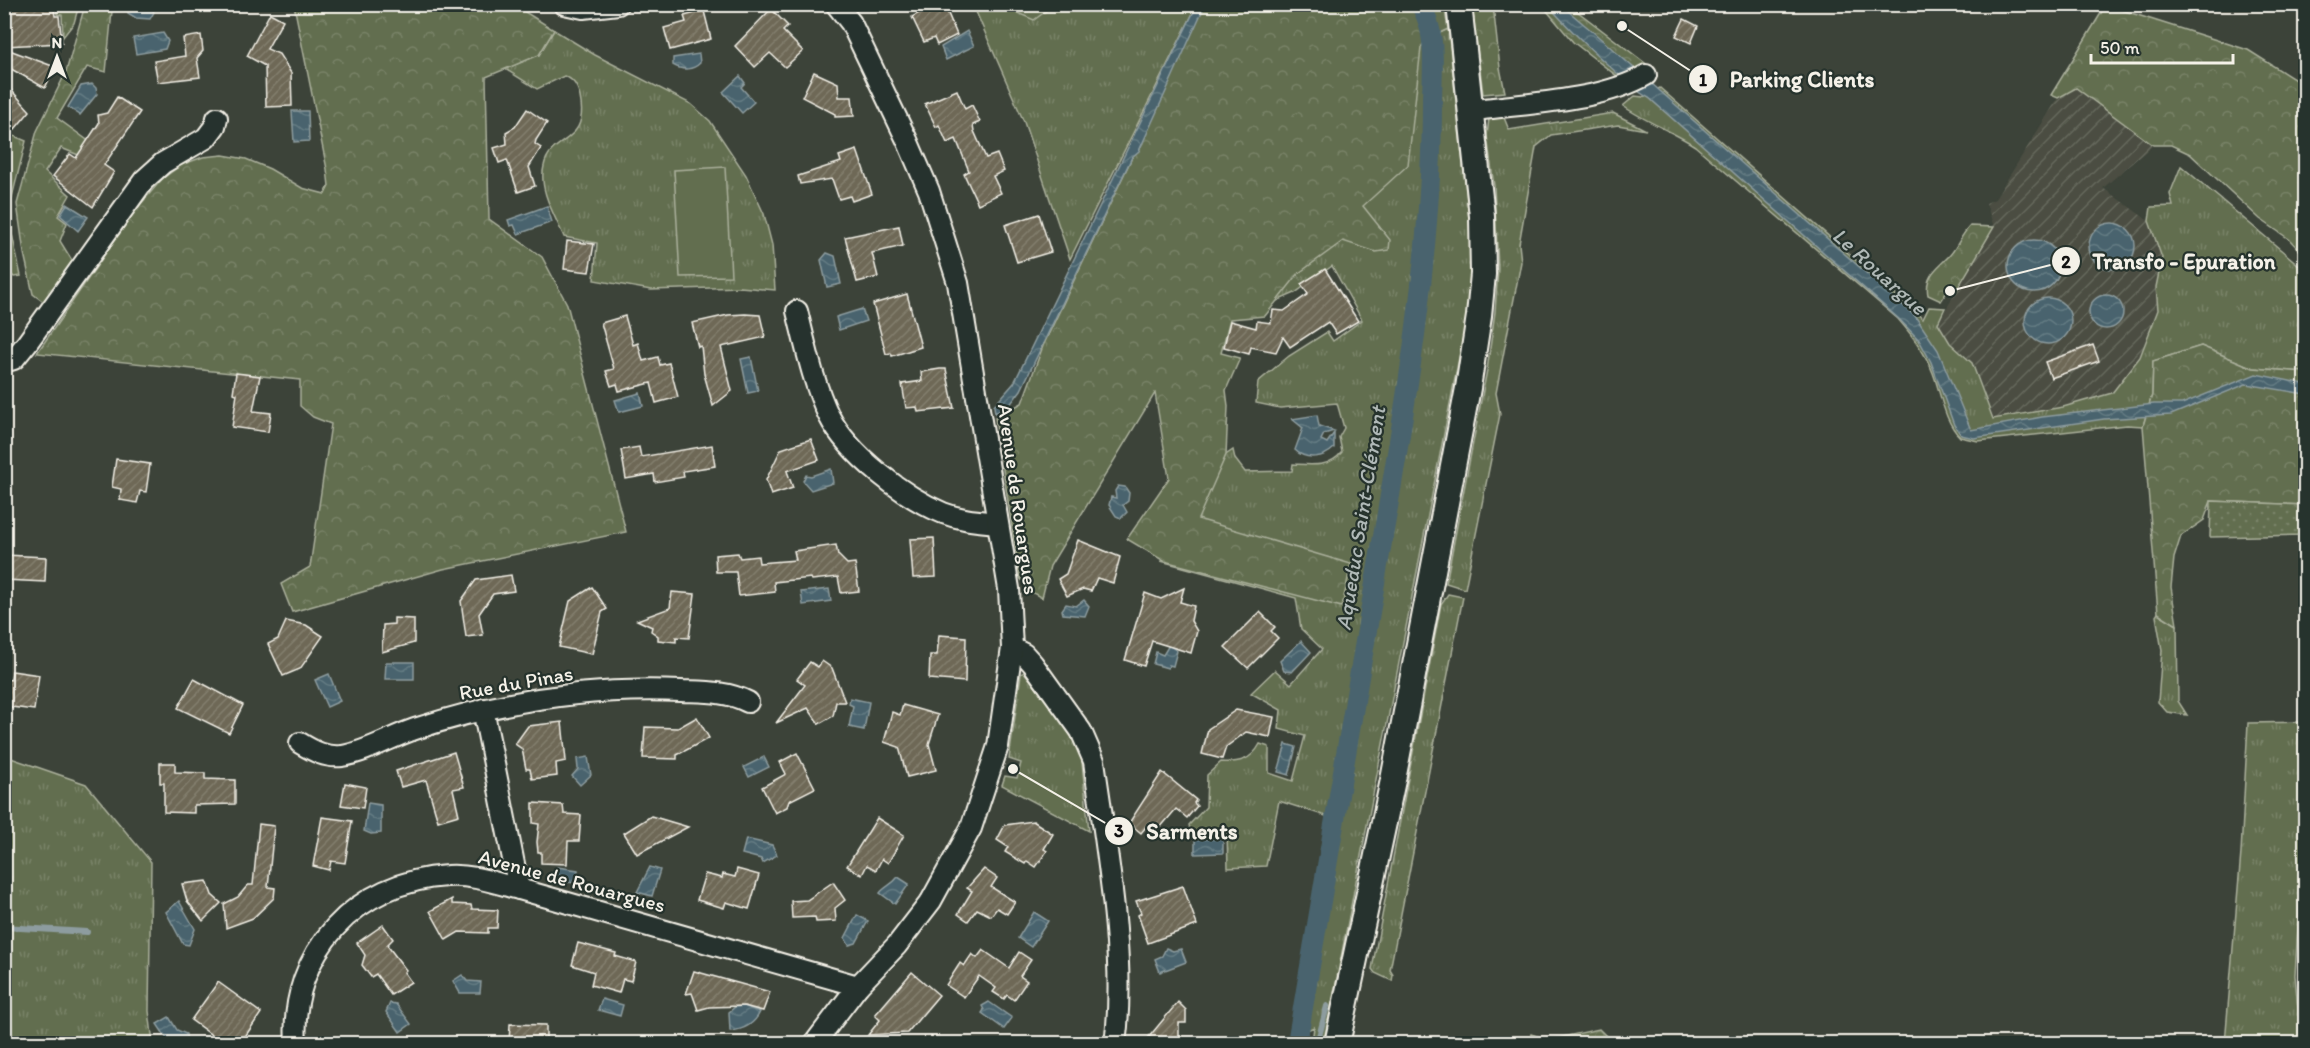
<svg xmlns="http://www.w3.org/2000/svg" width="2310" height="1048" font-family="Itim,sans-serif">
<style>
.industrial{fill:url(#industrial-furrows)}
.grass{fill:url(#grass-tufts);stroke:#abb09c;stroke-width:1.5}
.forest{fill:url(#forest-crowns);stroke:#abb09c;stroke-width:1.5}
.garden{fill:url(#garden-dots);stroke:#abb09c;stroke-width:1.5}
.pitch{fill:#626e4f;stroke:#abb09c;stroke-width:1.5}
.water{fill:url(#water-waves);stroke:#8d9c9f;stroke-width:1.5}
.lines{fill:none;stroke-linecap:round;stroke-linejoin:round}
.stream{stroke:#8d9c9f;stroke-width:6}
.canal{stroke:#49646e;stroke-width:20}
.building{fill:url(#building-hatch);stroke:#f4f1e8;stroke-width:1.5}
.minor-casing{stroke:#f4f1e8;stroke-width:24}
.tertiary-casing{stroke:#f4f1e8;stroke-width:28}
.minor{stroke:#26332d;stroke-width:20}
.tertiary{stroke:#26332d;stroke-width:24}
.labels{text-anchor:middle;stroke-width:4.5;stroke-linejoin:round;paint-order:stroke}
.street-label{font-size:21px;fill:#f4f1e8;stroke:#26332d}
.water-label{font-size:22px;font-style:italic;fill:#b0b9b7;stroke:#26332d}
.leader{fill:none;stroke:#f4f1e8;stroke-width:2}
.callout-dot{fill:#f4f1e8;stroke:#26332d;stroke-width:2}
.mark-label{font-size:18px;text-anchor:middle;font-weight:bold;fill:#111}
.callout-label{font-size:22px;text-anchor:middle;font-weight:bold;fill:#f4f1e8;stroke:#26332d;stroke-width:4.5;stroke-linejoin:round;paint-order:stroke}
</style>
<defs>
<pattern id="industrial-furrows" width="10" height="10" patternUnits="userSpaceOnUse" patternTransform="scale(1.5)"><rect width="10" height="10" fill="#4b4e42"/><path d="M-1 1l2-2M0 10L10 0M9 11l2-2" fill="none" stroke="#66685d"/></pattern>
<pattern id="grass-tufts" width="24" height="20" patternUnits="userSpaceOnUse" patternTransform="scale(1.5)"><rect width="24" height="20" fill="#626e4f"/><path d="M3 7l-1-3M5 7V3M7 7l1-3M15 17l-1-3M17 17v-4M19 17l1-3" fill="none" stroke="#798368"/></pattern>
<pattern id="forest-crowns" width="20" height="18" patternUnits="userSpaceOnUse" patternTransform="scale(1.5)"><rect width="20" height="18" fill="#626e4f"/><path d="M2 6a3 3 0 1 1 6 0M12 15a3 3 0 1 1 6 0" fill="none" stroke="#798368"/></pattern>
<pattern id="garden-dots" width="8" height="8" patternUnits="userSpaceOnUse" patternTransform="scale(1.5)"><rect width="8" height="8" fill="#626e4f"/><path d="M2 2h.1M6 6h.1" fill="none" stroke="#798368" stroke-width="1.8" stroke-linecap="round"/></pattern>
<pattern id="water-waves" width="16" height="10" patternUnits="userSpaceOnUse" patternTransform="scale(1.5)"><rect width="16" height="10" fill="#49646e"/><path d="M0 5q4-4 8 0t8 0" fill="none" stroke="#647b83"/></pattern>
<pattern id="building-hatch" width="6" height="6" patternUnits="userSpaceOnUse" patternTransform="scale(1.5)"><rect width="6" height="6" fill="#6e6856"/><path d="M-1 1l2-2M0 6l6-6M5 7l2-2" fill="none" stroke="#837e6e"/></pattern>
</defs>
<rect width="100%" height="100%" fill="#3c4339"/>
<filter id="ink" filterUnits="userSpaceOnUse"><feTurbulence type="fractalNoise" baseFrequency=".0167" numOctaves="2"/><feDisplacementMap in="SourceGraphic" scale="12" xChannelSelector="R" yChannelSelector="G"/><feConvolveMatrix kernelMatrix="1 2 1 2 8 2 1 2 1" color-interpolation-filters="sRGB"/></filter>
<g filter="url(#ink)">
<polygon class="industrial" points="2076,88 2153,145 2103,188 2149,221 2162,258 2156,287 2158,310 2140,357 2112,393 2063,406 1994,419 1973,363 1951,343 1938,323 1994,227 1986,203 1995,199 2058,98"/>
<g class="grass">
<polygon points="56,5 79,5 74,23 63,37 62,15 57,14"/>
<polygon points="973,5 1197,5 1070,259 1024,122"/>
<path d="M1448,29L1472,247L1468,312L1332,1003L1323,1043H1312L1314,1027L1296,1035L1327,865L1329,817L1279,801L1266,866L1228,868L1227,833H1191L1189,825L1206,807L1207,775L1221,762C1238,763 1251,761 1260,744L1269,747V773L1293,781L1305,736L1279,729L1281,710L1251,693L1275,670L1291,684L1322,649L1301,629L1296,598L1161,561L1196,494L1217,461L1233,450L1235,459L1245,472L1292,471L1293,464C1312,465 1329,468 1342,452L1339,437L1344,428L1337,403L1280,408L1256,403L1258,382L1289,356L1327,332L1333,341L1362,320L1332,266L1295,293L1247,314L1425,40Z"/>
<path d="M554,30L595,55L691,104L710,121L746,175L764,214L772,245L775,290L740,287L651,290L594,280L597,243L564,237C555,216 538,189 544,166C550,135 590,145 580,97C578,87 574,79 564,76L537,89L505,69L539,55Z"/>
<path d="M1660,88L1923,319L1929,307L1945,308L1938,323L1950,343L1972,363L1993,419L2063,407L2112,393L2140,357L2158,310L2156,287L2162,258L2149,221L2151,207L2173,206L2170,194L2181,166L2305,270V372L2253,368L2201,346L2153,361L2152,395L2143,426L2127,425L1978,441L1960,437C1944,421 1941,394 1933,373C1925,352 1913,336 1898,319L1695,146C1672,131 1646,122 1623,106L1635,96L1643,97Z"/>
<polygon points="1613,113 1646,130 1618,125 1551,135 1536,147 1519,244 1521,262 1496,393 1500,414 1465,589 1446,583 1487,370 1495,312 1498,268 1494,186 1487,136 1489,118 1503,115 1509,130"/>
<polygon points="14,136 26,141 11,201 12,234 21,276 14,277 4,268 5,152 7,141"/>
<polygon points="1448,594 1463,597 1390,970 1393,975 1392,981 1375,973 1372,969 1441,604"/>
<polygon points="2158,613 2177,625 2178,701 2187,715 2167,712 2158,702 2162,650 2156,616"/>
<polygon points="1024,672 1061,719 1081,753 1089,831 1002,785 1005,776 1017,778 1021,763 1009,759 1021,674"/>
<polygon points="2305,722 2306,800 2295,975 2301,1043 2225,1043 2241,853 2248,723"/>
<polygon points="5,756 86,784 151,862 149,1011 153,1043 5,1043"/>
</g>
<g class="forest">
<polygon points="85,5 116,5 112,11 106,72 87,67 57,118 94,145 86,158 61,148 45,172 70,195 58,216 67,223 60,241 73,262 45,303 33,294 24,253 17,204 37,131 66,72"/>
<polygon points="294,5 514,5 554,30 539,55 486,77 489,219 542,257 567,304 626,532 443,569 292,612 281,584 310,567 331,424 313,417 300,406 300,380 37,353 134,212 162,179 181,165 203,157 223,155 246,159 270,169 302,188 325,194 329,186 327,169"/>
<polygon points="992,5 992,4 1054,5 1034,20 1008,9 994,9"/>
<polygon points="1204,5 1444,5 1448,29 1425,40 1421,48 1408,165 1363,206 1390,240 1389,250 1376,252 1343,241 1299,273 1265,316 1230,319 1221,353 1240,358 1226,390 1228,406 1226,455 1198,519 1351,564 1342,607 1164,561 1127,539 1169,478 1155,393 1050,566 1042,598 1031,592 1020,578 995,418 1022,403 1043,346"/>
<polygon points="1472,5 1493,5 1500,68 1505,92 1483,94"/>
<polygon points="1542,5 1569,5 1645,63 1622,80 1573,42"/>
<polygon points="2106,5 2248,50 2305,86 2305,256 2289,239 2260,219 2190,154 2171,145 2153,145 2076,88 2058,98 2051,95"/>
<path d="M1970,226L1994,227L1956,291L1950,287L1941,301L1928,295C1924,275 1939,267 1950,255C1958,246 1961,235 1970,226Z"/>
<polygon points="2201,346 2253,368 2305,372 2305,505 2211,501 2204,520 2181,536 2174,558 2171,587 2177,625 2158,613 2143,426 2152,395 2153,361"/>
<polygon points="1599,1029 1609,1039 1604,1043 1529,1043 1531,1034 1549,1040"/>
</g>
<polygon class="garden" points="2211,501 2305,505 2305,535 2210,537"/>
<polygon class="pitch" points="725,167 731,276 680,277 674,170"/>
<g class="water">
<polygon points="127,4 149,6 154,12 150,19 136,18 128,13"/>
<polygon points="1197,5 1205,5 1139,151 1132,157 1021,390 1009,406 995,413 994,406 1014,383"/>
<path d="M1548,5H1561L1592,31L1915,316L1938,350L1971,430L2042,417L2154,404H2182L2256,374L2305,384V394L2246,384L2171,415L2104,419L1974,438L1961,435L1954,425L1931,362L1919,340L1900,320L1649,98C1633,90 1622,77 1608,65C1587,46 1567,27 1548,5Z"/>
<polygon points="967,31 974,46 946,60 941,47"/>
<polygon points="163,33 168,41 165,49 136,54 133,38"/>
<path d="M699,54L700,63C693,70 683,71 673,65V58Z"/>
<polygon points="740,76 745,83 741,87 754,102 742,113 723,92"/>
<polygon points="92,84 96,88 97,94 80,115 68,107 81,86"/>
<polygon points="292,111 308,111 309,141 294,142"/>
<polygon points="67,204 88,217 78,231 60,215"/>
<polygon points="547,206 552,222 518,234 514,225 510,226 508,220"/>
<circle cx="2112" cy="246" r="23"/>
<circle cx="2034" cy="266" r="26"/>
<polygon points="827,253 835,256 841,284 827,287 821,260"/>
<circle cx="2106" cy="312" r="17"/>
<circle cx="2048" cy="321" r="23"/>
<polygon points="862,309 866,321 839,330 836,317"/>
<polygon points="751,357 758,391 748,393 741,359"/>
<polygon points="640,393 643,406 619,412 615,400"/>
<path d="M1317,415L1319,426L1334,431L1324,434L1321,440L1327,443L1334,433V448C1324,458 1306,461 1295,450L1303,428L1292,419Z"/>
<polygon points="831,469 833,483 811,490 803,481 806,475 811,476"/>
<polygon points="1118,486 1125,487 1129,493 1128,501 1123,505 1127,512 1121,518 1116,516 1109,505 1111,497 1116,498 1115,491"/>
<polygon points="829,589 831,601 803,605 801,592"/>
<polygon points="1084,600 1089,606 1085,616 1063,614 1062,610 1066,604 1076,606"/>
<polygon points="1301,641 1311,652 1292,672 1284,671 1280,661"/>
<polygon points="1169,645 1177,651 1173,666 1169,665 1168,668 1153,664 1156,652 1163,655"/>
<polygon points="386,662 414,662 414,679 385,679"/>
<polygon points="329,674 340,701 327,707 315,680"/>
<polygon points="850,698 869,702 864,730 849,727 853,706 849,704"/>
<polygon points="1286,744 1296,747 1289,775 1278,772"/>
<polygon points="588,757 591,775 580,785 572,776 578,769 577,759"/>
<polygon points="764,757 769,767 749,777 744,767"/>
<polygon points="368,803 381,805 381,833 371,834 364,831"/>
<polygon points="746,839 772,845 777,855 763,863 761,859 742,854"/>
<polygon points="1195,839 1223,839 1223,853 1195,854"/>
<polygon points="557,867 578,870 577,883 554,881 551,875"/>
<polygon points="650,867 660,870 652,896 637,892"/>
<path d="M898,877L909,884L895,904L880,893C885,886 892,885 898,877Z"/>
<polygon points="179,901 195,929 189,945 183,944 166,912"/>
<polygon points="1034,912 1048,921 1031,947 1018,938"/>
<polygon points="857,915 868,921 856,943 849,945 845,938"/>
<polygon points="1166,948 1173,951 1181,949 1186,962 1160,972 1155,959 1162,956"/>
<polygon points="462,975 467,981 481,982 480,993 460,993 453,981"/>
<polygon points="602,999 623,1005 620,1016 598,1010"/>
<polygon points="989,1002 1012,1018 1004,1029 982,1013 984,1010 982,1006"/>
<polygon points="390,1003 396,1004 411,1024 400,1032 386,1012"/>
<path d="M744,1006L760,1012C754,1025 744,1030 730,1031L729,1012L735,1007Z"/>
<polygon points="169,1017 177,1030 186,1034 187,1043 169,1042 157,1024"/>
</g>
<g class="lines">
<g class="stream">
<polyline points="4,927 87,932"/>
<polyline points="1317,1044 1327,1006"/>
</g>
<path class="canal" d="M1298,1037C1324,881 1351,726 1377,571C1404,416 1432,259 1432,102C1432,71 1438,32 1420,4"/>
</g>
<g class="building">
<polygon points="9,4 53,4 55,16 59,16 62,43 5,46 6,30 10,30"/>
<polygon points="925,4 944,4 957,35 937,45 934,38 924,42 912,17 926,9"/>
<polygon points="771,9 788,26 783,31 803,51 785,67 770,53 755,67 735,46"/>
<polygon points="704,11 711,39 670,50 664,28 686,22 684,16"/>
<polygon points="270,13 283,20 267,49 279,54 291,73 292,106 266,107 265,66 247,56"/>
<polygon points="1684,19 1698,26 1691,43 1676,36"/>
<polygon points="201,35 203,51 197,58 200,77 158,82 154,61 185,56 183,38"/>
<polygon points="4,48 55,67 45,88 4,65"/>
<polygon points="814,72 838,83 839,97 852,97 854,116 835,117 835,114 802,97"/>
<polygon points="5,83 30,111 5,141"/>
<polygon points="957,90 965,109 972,105 980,122 973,125 974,131 986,158 997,154 1004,171 993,176 1001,193 978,204 964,174 969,171 956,139 947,143 939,125 936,127 925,104"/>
<polygon points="117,97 140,112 104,165 114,172 93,207 53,176 70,154 76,158 99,123 98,115 107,113"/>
<polygon points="527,109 547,123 536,140 535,144 541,148 529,167 535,186 518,192 507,160 499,163 494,148 507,144 506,132 515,127"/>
<polygon points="857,150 872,194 852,201 850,196 839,199 832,179 800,184 798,176 841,162 839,156"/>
<polygon points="1039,214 1051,252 1017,262 1005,225"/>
<polygon points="899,226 903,246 872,253 878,277 857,282 845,237"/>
<polygon points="567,241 594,244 589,272 564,269"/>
<polygon points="1325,269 1358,321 1336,334 1328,322 1290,347 1283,337 1276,352 1251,347 1249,354 1224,347 1230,321 1256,328 1257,321 1271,323 1273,310 1284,311 1308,294 1301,284"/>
<polygon points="907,294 921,347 892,356 891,353 886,354 873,304"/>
<polygon points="745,314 760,315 765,337 721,347 732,391 713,406 704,374 701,346 698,347 692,323 728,315"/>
<polygon points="625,316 633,345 638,343 643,361 658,357 660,365 669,363 678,397 656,403 651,383 619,391 617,384 611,386 606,371 614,369 601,323"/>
<polygon points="2093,345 2099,361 2051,378 2045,362"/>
<polygon points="940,369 946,369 954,408 918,412 917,407 906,408 902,384 922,381 921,372"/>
<polygon points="236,373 260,376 253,411 271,413 268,432 232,427 237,394 233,393"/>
<polygon points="811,439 819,460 787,471 793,488 771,495 766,480 781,449"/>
<polygon points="712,445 715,466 683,471 684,477 655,482 654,474 626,479 621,450 639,447 641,457"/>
<polygon points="116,459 150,464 146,492 140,491 137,503 120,500 121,489 112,487"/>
<polygon points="934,538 936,577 913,578 910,539"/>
<polygon points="1078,540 1120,557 1113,583 1097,578 1091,591 1083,589 1067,596 1058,579 1066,574"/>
<polygon points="836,545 838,555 847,564 855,563 859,591 841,593 838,577 812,580 811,578 774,582 775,592 739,596 736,572 716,572 715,555 738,553 740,558 758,556 759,563 796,560 794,551"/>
<polygon points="4,555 46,557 45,582 4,580"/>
<polygon points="511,575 514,591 493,594 479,614 483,635 466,637 461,601 476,580"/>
<polygon points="592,587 607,609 602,612 592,654 559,647 570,601"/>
<polygon points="1184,588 1180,602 1194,606 1191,621 1197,631 1191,653 1152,641 1144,666 1125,660 1145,593 1161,599"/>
<polygon points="672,592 695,594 689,638 676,637 676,642 658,640 658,636 651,631 652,627 637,620 670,608"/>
<polygon points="1260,612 1275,627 1271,631 1278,638 1248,668 1225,647"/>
<polygon points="394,618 414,619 414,643 382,652 383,625 394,624"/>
<polygon points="286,621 306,625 323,636 300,669 283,676 268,644 278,639"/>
<polygon points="939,635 966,637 965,682 929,679 930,655 937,655"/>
<polygon points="822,661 832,668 845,702 836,702 833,716 819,724 808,708 776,723 805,685 797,679 810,662 818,667"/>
<polygon points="12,671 39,675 34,710 4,706 4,679 11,680"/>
<polygon points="194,679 243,705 229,733 178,708"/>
<polygon points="903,705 938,715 929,744 936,770 907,777 899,747 884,742 892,712 900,715"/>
<polygon points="1236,710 1274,717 1270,737 1246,732 1226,747 1222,759 1202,754 1208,729"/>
<polygon points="697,717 709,738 677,755 677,759 643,758 645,727 678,728"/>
<polygon points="562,722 566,761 556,763 557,776 532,779 530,769 526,769 522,749 515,744 528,726"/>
<polygon points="454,752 464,787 453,789 459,815 438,821 426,780 401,787 396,771"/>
<polygon points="797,753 815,788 789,801 787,807 775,813 762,787 786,774 780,762"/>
<polygon points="160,763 175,763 175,772 205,773 205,779 235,780 235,804 194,805 194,813 164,812 164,783 160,783"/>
<polygon points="1162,772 1196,800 1194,803 1197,806 1187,818 1176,809 1159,829 1150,822 1141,833 1129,823"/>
<polygon points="345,783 366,787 363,808 341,805"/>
<polygon points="533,803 563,805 564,814 581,815 579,841 568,841 567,864 541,863 541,852 538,852 537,842 539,824 533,823"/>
<polygon points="651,816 688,827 637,854 624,833"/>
<polygon points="322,817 352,821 345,863 331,861 329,870 313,866"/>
<polygon points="877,818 904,835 888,863 882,859 876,870 867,865 862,875 847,866"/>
<polygon points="1033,821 1053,834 1044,849 1047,851 1036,867 1027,861 1025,864 1005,852 1008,847 997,840 1005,825"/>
<polygon points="259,824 274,826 268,887 275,888 274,898 253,918 226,928 224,904 238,897 248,885 253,885"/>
<polygon points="737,869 759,875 749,909 726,902 724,908 697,900 705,874 722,878 723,874 735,877"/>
<polygon points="984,869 997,878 991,887 1015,902 1007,914 997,908 991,916 977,909 968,921 958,914 972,891 967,888"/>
<polygon points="207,881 212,895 221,903 203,921 187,901 182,884"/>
<polygon points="833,882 845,900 835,908 836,921 816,922 815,917 792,918 791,901 807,900"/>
<polygon points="1183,886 1197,925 1148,943 1138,915 1141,913 1136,901"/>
<polygon points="452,899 452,904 471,905 472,909 498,910 497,928 488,928 488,933 459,932 446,940 430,911"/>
<polygon points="383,925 393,939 387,945 406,970 404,972 411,982 391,995 376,974 371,977 362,965 365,955 357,943"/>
<polygon points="578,943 616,953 615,956 636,962 631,981 623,979 619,993 591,985 594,972 572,965"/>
<polygon points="983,950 1009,968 1019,952 1031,960 1020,976 1027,981 1014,1000 1007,995 1004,999 993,992 996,988 979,976 964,997 946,985 960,963 964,966 972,954 977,958"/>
<polygon points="694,971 770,992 763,1011 744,1006 709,1007 698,1010 692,993 686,994"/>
<polygon points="912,972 939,995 907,1033 868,1035 880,1020 875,1015"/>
<polygon points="218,982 261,1013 240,1044 224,1044 191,1020"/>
<polygon points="1178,1002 1186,1010 1186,1023 1179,1023 1179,1038 1171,1038 1171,1044 1143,1044"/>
<polygon points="510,1024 546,1025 546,1044 509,1044"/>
</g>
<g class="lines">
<defs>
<g id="minor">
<polyline points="564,4 583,8 618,4"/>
<path d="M1469,111C1523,103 1600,102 1646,75"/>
<path d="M797,311C806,347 813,383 829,416C848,454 904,497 943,513C961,520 978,521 997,523"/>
<polyline points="4,362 14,359 27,343 144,180 163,163 206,138 215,126 217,118"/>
<path d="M1012,648L1024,654L1033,664L1081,731L1094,761C1106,847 1127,959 1115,1044"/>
<polyline points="483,709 519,889"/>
<path d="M300,743C313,751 326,758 342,756C367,752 391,737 415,729C500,701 592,687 681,691C704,692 727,691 748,702"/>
<path d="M296,1044C289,952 357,881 447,876C471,874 496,883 519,889L858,986"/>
<polyline points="814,1044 858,986 897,945 931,901 971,828 998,746 1012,648 1009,589 958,283 929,191 907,140 851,23 836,4"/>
</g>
<polyline id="tertiary" points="1337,1044 1393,780 1468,388 1479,316 1483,274 1482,216 1459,4"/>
</defs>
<use href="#minor" class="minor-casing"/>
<use href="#tertiary" class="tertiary-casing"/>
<use href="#minor" class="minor"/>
<use href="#tertiary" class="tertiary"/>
</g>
</g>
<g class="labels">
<g class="street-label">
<text transform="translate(1018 499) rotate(82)" y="7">Avenue de Rouargues</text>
<text transform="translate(516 683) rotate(-10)" y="7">Rue du Pinas</text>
<text transform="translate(572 881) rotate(15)" y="7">Avenue de Rouargues</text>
</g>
<g class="water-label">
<text transform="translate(1880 271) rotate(42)" y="8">Le Rouargue</text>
<text transform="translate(1360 518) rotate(-81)" y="8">Aqueduc Saint-Clément</text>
</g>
</g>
<path class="leader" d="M1622 26L1703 79M1950 291L2066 261M1013 769L1119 831"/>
<g class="callout-dot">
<circle cx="1622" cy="26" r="6"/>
<circle cx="1950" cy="291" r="6"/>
<circle cx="1013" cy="769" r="6"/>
<circle cx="1703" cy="79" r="15"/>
<circle cx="2066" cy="261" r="15"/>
<circle cx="1119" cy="831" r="15"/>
</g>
<g class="mark-label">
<text x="1703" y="86">1</text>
<text x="2066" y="268">2</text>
<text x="1119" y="837">3</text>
</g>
<g class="callout-label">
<text x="1802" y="87">Parking Clients</text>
<text x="2184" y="269">Transfo - Epuration</text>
<text x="1192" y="839">Sarments</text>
</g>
<rect width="2310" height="1048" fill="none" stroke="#26332d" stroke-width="24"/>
<rect x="12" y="12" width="2286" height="1024" fill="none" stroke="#f4f1e8" stroke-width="2" filter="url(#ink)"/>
<g transform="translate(57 57)" stroke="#26332d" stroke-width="4.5" paint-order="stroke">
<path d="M0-4.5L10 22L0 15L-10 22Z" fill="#f4f1e8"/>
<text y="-9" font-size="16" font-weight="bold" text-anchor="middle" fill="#f4f1e8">N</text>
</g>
<path d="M2091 54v9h142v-9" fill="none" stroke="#f4f1e8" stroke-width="3"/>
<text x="2100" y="54" font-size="18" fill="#f4f1e8" stroke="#26332d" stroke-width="4.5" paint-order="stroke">50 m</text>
</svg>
